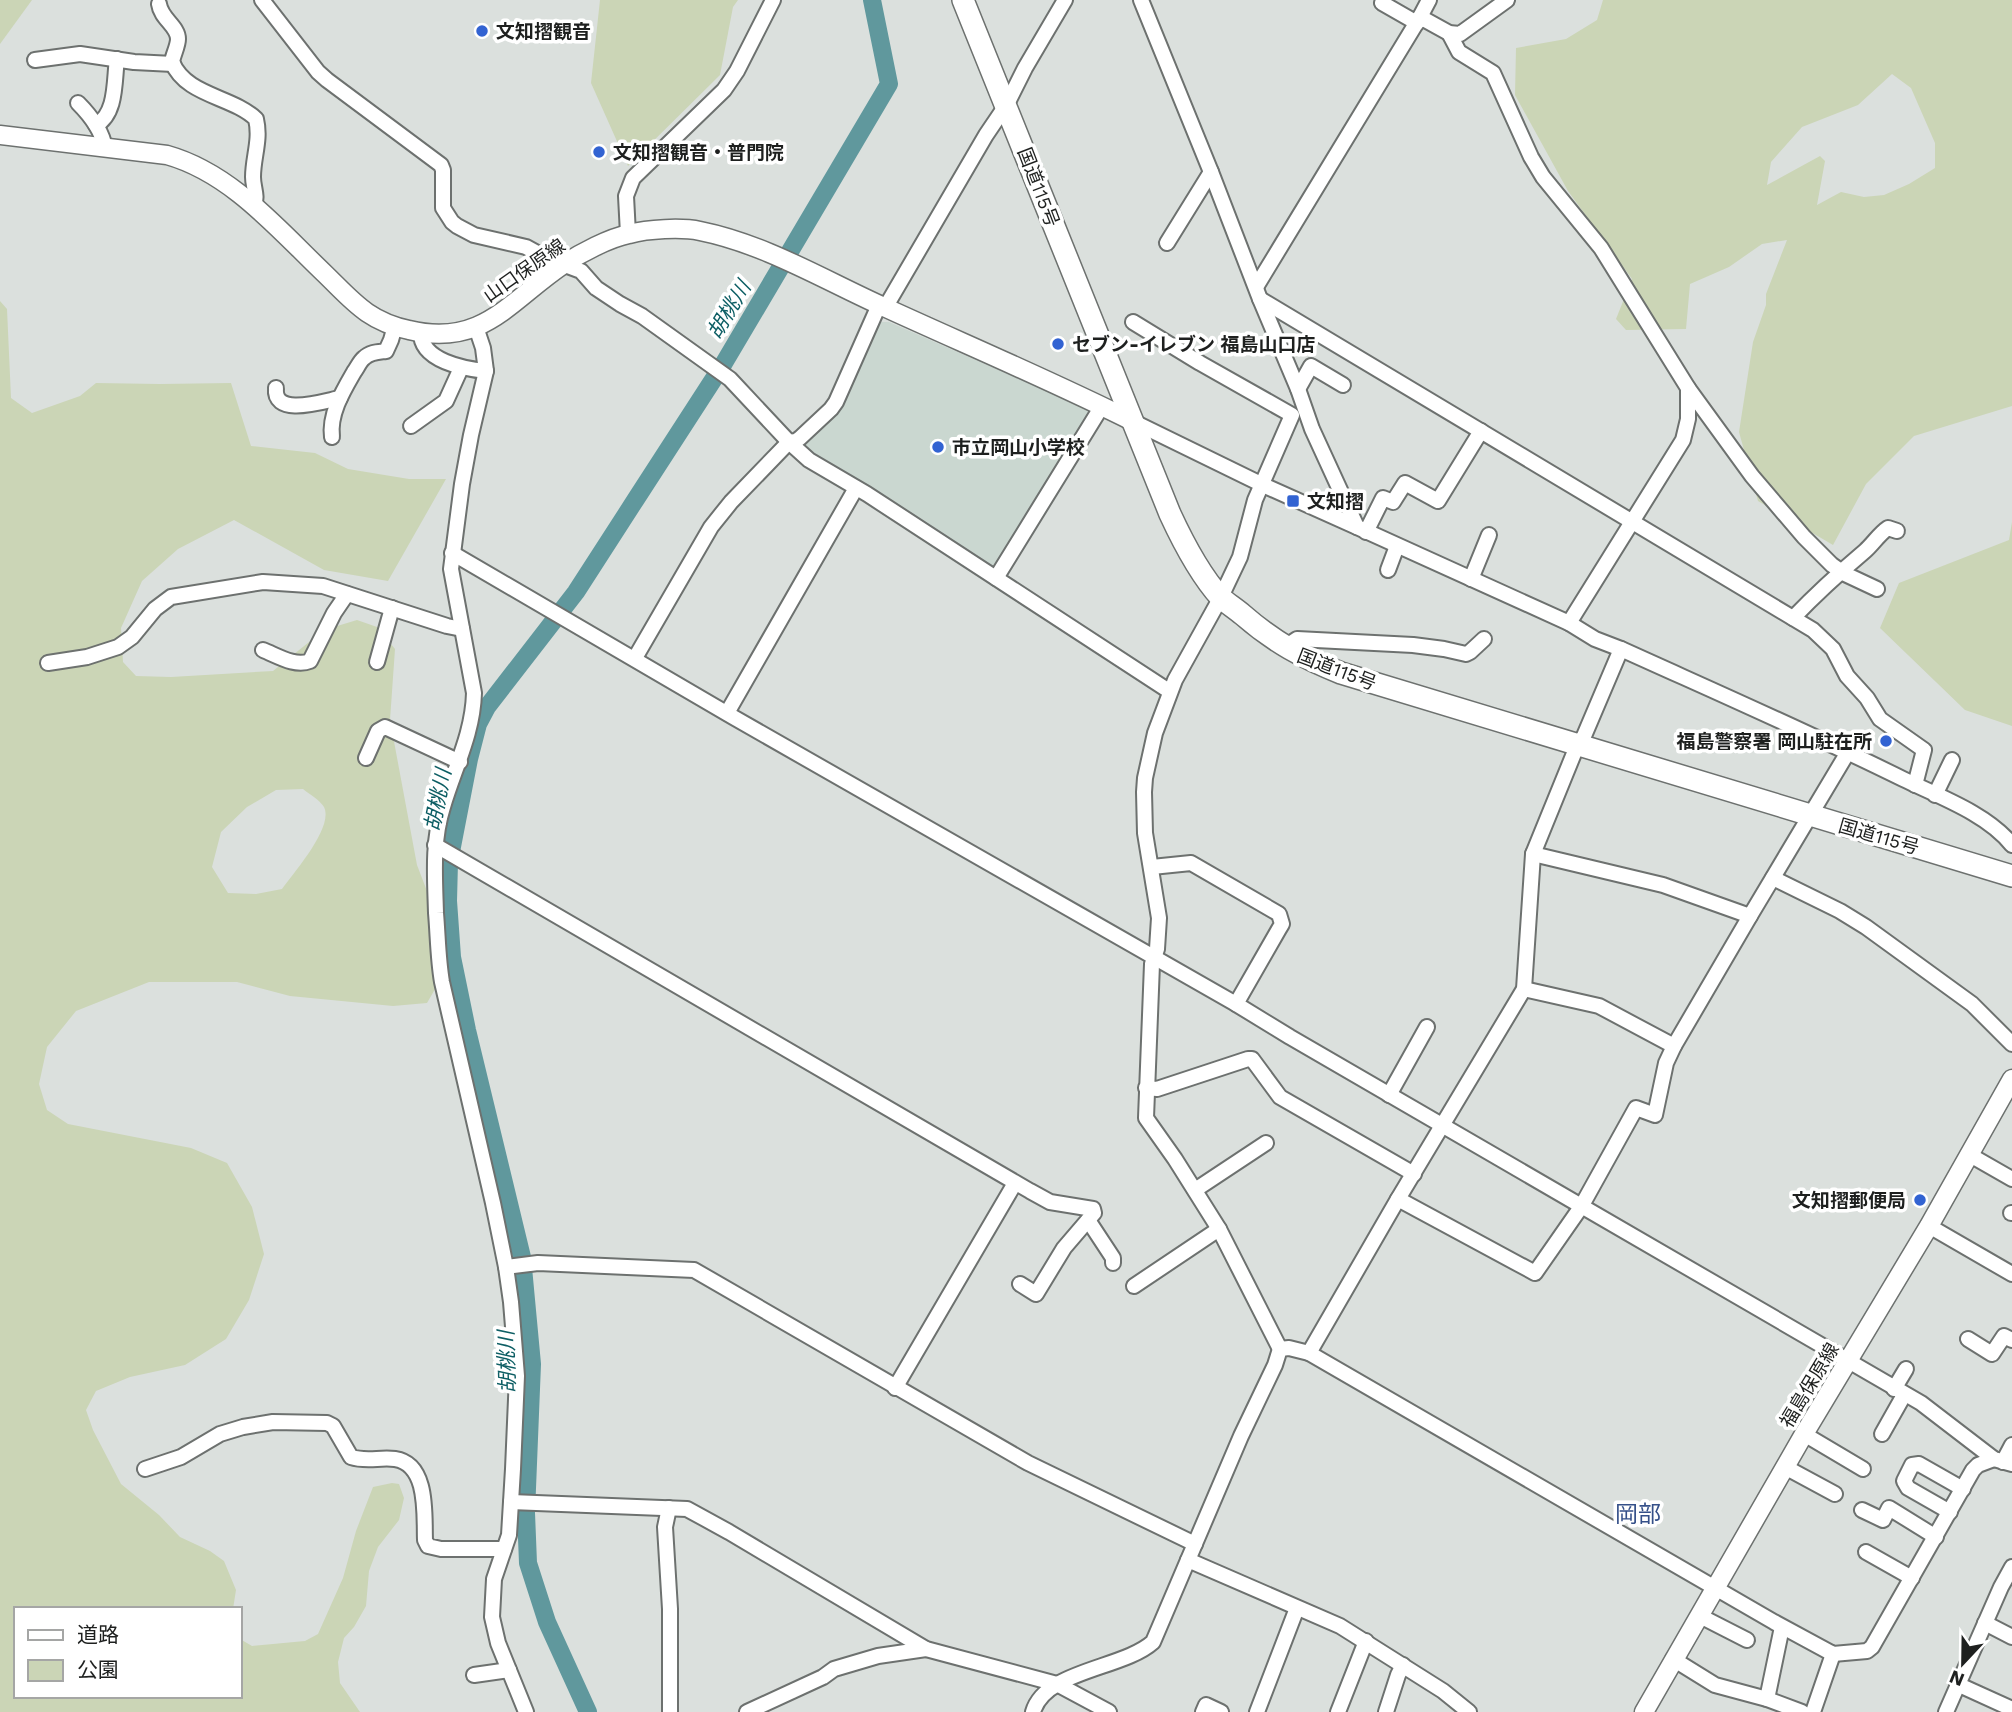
<svg xmlns="http://www.w3.org/2000/svg" width="2012" height="1712" font-family="'Work Sans','Noto Sans JP',sans-serif">
<style>
.built{fill:#cad7d0}
.green{fill:#cbd5b6;fill-rule:evenodd}
.lines{fill:none;stroke-linecap:round;stroke-linejoin:round}
.river{stroke:#60989d;stroke-width:18}
.minor-casing{stroke:#6d716f;stroke-width:18}
.major-casing{stroke:#6d716f;stroke-width:21}
.highway-casing{stroke:#6d716f;stroke-width:24}
.minor{stroke:#fff;stroke-width:14}
.major{stroke:#fff;stroke-width:18}
.highway{stroke:#fff;stroke-width:21}
.poi-dot{fill:#3263d2;stroke:#fff;stroke-width:2.5}
.labels{text-anchor:middle;stroke-width:7;stroke-linejoin:round;paint-order:stroke}
.poi-label{font-size:19px;font-weight:bold;fill:#1e201f;stroke:#fff;text-anchor:start}
.street-label{font-size:19px;fill:#1e201f;stroke:#fff}
.water-label{font-size:21px;font-style:italic;fill:#0d5e64;stroke:#fff}
.quarter-label{font-size:23px;fill:#355089;stroke:#fff}
</style>
<rect width="100%" height="100%" fill="#dbe0dd"/>
<polygon class="built" points="880,322 889,322 1092,411 997,569 991,571 814,458 805,448 806,439 876,325"/>
<g class="green">
<polygon points="0,0 32,0 0,44"/>
<polygon points="600,0 738,0 733,7 720,75 628,166 591,83"/>
<path d="M1603,0H2012V406L1914,436L1866,484L1833,545L1758,501L1739,432L1753,342L1766,305V294L1787,240L1762,244L1729,267L1690,284L1686,329L1626,330L1616,319L1632,279L1568,191L1515,95L1516,48L1566,39L1597,20ZM1892,74L1911,88L1935,143V168L1909,184L1884,195L1864,197L1841,192L1817,205L1825,161L1820,156L1767,185L1771,162L1802,127L1858,105Z"/>
<path d="M0,301L7,309L11,398L32,413L80,396L96,383L160,384L231,383L251,446L315,453L348,469L409,479H446L388,581L324,570L234,520L178,549L142,581L121,628L123,662L136,676L171,677L273,671L324,630L357,620L377,627L395,649L390,720L417,865L450,951L438,984L427,1003L393,1006L290,996L237,982H149L76,1011L47,1047L39,1084L47,1110L68,1124L191,1148L227,1163L252,1207L264,1254L249,1300L226,1339L185,1365L130,1377L96,1391L86,1410L93,1430L121,1484L159,1515L180,1537L210,1551L224,1561L236,1590L233,1609H16V1696H240V1639L252,1646L305,1641L318,1634L343,1578L356,1531L373,1487L392,1483L399,1484L404,1498L399,1520L378,1547L369,1571L366,1606L354,1627L344,1638L338,1662L340,1683L360,1712H0ZM303,789C309,794 320,800 324,807C334,827 294,872 282,889L256,894L228,893L212,867L221,832L247,807L276,790Z"/>
<polygon points="2012,522 2012,726 1965,710 1880,628 1899,583 2009,540"/>
</g>
<g class="lines">
<polyline class="river" points="588,1712 547,1622 528,1563 526,1513 532,1364 522,1257 467,1030 452,957 448,901 449,862 469,759 478,724 487,707 576,592 636,499 724,363 889,84 872,0"/>
<defs>
<g id="minor">
<polyline points="262,0 318,72 327,80 441,165 443,170 443,208 452,222 457,226 474,235 526,247 546,258 581,271 596,288 620,304 642,316 730,379 789,442 809,460 867,494 1169,691"/>
<path d="M1141,0L1211,172L1260,299L1298,389L1312,429L1357,527L1569,623L1595,639L1621,649C1716,692 1810,733 1903,779C1938,796 1988,814 2012,845"/>
<polyline points="1382,3 1417,23"/>
<path d="M159,4C161,19 178,26 178,39C178,46 173,55 172,62C186,96 232,96 256,119C261,140 253,157 253,177C253,188 258,195 254,206"/>
<polyline points="1420,17 1429,0"/>
<polyline points="1449,33 1459,52 1493,73 1531,157 1543,177 1601,248 1688,388 1688,419 1683,440 1569,623"/>
<polyline points="35,60 80,54 134,62 173,64"/>
<path d="M78,103C91,116 102,130 105,148"/>
<path d="M96,125C117,114 114,80 117,59"/>
<polyline points="628,234 626,196 633,178 724,90 737,71 773,0"/>
<polyline points="1167,243 1211,172"/>
<polyline points="1256,287 1420,17 1449,33 1460,34 1507,0"/>
<polyline points="1260,299 1813,630 1833,649 1847,676 1867,698 1880,719 1924,750 1915,785"/>
<polyline points="885,308 986,135 1007,104 1025,68 1065,0"/>
<polyline points="1133,322 1200,363 1292,415 1255,500 1240,557 1221,597 1175,680 1155,733 1145,778 1144,792 1145,833 1159,918 1157,949 1152,964 1146,1118 1175,1159 1219,1229 1280,1349"/>
<path d="M476,327L483,348L486,371L471,435L462,484L451,569L474,693C473,734 454,769 443,807C432,842 435,877 436,913C438,936 438,959 442,982L493,1203L506,1267L511,1302L517,1376L513,1469L509,1535L494,1579L492,1617L498,1643L526,1712"/>
<path d="M421,332C420,361 465,369 486,371"/>
<path d="M276,388C273,418 324,401 340,398"/>
<polyline points="1688,388 1752,476 1804,537 1832,565 1845,574 1877,589"/>
<polyline points="1298,389 1311,366 1343,385"/>
<polyline points="1134,422 1263,485 1357,527"/>
<polyline points="411,426 446,401 461,368"/>
<path d="M332,437C329,414 343,391 354,372C357,368 360,361 364,358C370,352 378,352 386,351L391,340L395,326"/>
<polyline points="1366,532 1383,498 1393,502 1405,483 1438,501 1481,431"/>
<polyline points="452,553 733,717 1236,1004"/>
<polyline points="1388,570 1397,546"/>
<polyline points="996,578 1102,406"/>
<polyline points="1471,579 1489,535"/>
<path d="M1793,618C1817,593 1839,573 1865,551C1873,544 1879,534 1888,528L1897,531"/>
<polyline points="1287,648 1291,643 1297,639 1413,645 1444,649 1466,654 1470,652 1484,639"/>
<path d="M263,650C278,656 295,667 310,661L334,613L347,594"/>
<polyline points="635,658 711,527 731,502 789,442 796,441 800,438 831,409 836,402 879,305"/>
<polyline points="377,662 392,608"/>
<polyline points="48,663 87,657 118,647 132,637 155,609 171,597 263,582 323,586 447,626 462,629"/>
<polyline points="727,713 856,488"/>
<polyline points="366,758 378,731 385,727 460,762"/>
<polyline points="1935,795 1952,760"/>
<polyline points="435,845 1030,1191 1050,1202 1093,1209 1094,1213 1064,1248 1036,1294 1020,1284"/>
<polyline points="1533,854 1663,885 1750,916 1848,752"/>
<polyline points="1152,867 1191,863 1279,914 1282,924 1279,929 1236,1004 1290,1037 1921,1403 1994,1459 2012,1464"/>
<polyline points="1773,878 1840,911 1866,927 1972,1004 2012,1044"/>
<polyline points="1524,989 1599,1006 1674,1046"/>
<polyline points="1146,1088 1157,1089 1248,1059 1252,1059 1280,1097 1414,1174"/>
<polyline points="1389,1095 1427,1027"/>
<polyline points="1970,1155 2012,1179"/>
<polyline points="1195,1190 1266,1143"/>
<polyline points="1398,1199 1535,1273 1581,1207 1636,1108 1655,1115 1666,1063 1674,1046 1750,916"/>
<polyline points="2011,1213 2012,1213"/>
<polyline points="1088,1220 1113,1258 1113,1263"/>
<polyline points="1929,1226 2012,1274"/>
<polyline points="506,1267 538,1263 694,1270 1028,1463 1195,1544"/>
<polyline points="1134,1286 1219,1229"/>
<polyline points="1968,1339 1992,1354 2004,1336 2012,1340"/>
<polyline points="1309,1353 1774,1622 1833,1654 1867,1651 1872,1647 1973,1470 1978,1465 1994,1459"/>
<polyline points="895,1388 1015,1183"/>
<polyline points="1894,1389 1906,1369"/>
<polyline points="1804,1434 1863,1469"/>
<polyline points="1882,1434 1904,1395"/>
<polyline points="2003,1462 2012,1445"/>
<polyline points="1785,1467 1835,1494"/>
<path d="M145,1469L181,1457L220,1434L243,1427L273,1422L327,1423L333,1426L351,1457C366,1462 380,1457 395,1459C429,1464 424,1516 425,1540L428,1546L441,1549H504"/>
<polyline points="511,1502 687,1509 729,1532 926,1649 1057,1684 1109,1712"/>
<polyline points="669,1508 665,1527 670,1609 670,1712"/>
<polyline points="1862,1510 1883,1520 1889,1508 1936,1537"/>
<polyline points="1950,1512 1908,1488 1904,1481 1912,1465 1919,1464 1963,1489"/>
<polyline points="1866,1552 1912,1578"/>
<polyline points="1188,1560 1340,1626 1443,1691 1469,1712"/>
<polyline points="1700,1616 1747,1640"/>
<polyline points="1985,1623 2012,1637"/>
<polyline points="1673,1659 1715,1685 1767,1699 1802,1712"/>
<polyline points="474,1675 509,1670"/>
<polyline points="1957,1684 2012,1709"/>
<polyline points="1767,1699 1782,1627"/>
<polyline points="747,1712 823,1677 834,1669 878,1656 926,1649"/>
<path d="M1033,1712C1045,1670 1123,1669 1153,1642L1241,1436L1275,1365L1280,1349L1289,1348L1309,1353L1398,1199L1524,989L1533,854L1577,746L1584,736L1621,649"/>
<polyline points="1203,1712 1206,1705 1221,1712"/>
<polyline points="1257,1712 1297,1608"/>
<polyline points="1338,1712 1366,1641"/>
<polyline points="1386,1712 1398,1675 1403,1665"/>
<polyline points="1813,1712 1833,1654"/>
<polyline points="1946,1712 2001,1587 2012,1567"/>
</g>
<g id="major">
<path d="M0,135L167,155C231,173 277,228 324,273C352,300 367,321 409,330C483,348 510,300 564,264C581,253 609,238 629,234C648,229 681,227 700,231C765,244 824,280 884,307C967,345 1052,381 1134,422"/>
<polyline points="1644,1712 1804,1434 1929,1226 2012,1079"/>
</g>
<path id="highway" d="M963,0L1170,514C1182,540 1201,576 1221,598C1228,604 1236,609 1243,615C1274,642 1303,658 1341,673L2012,876"/>
</defs>
<use href="#minor" class="minor-casing"/>
<use href="#major" class="major-casing"/>
<use href="#highway" class="highway-casing"/>
<use href="#minor" class="minor"/>
<use href="#major" class="major"/>
<use href="#highway" class="highway"/>
</g>
<g class="poi-dot">
<circle cx="482" cy="31" r="7"/>
<circle cx="599" cy="152" r="7"/>
<circle cx="1058" cy="344" r="7"/>
<circle cx="938" cy="447" r="7"/>
<rect x="1286" y="494" width="14" height="14" rx="3.5"/>
<circle cx="1886" cy="741" r="7"/>
<circle cx="1920" cy="1200" r="7"/>
</g>
<g class="labels">
<g class="poi-label">
<text x="496" y="38">文知摺観音</text>
<text x="613" y="159">文知摺観音・普門院</text>
<text x="1072" y="351">セブン-イレブン 福島山口店</text>
<text x="952" y="454">市立岡山小学校</text>
<text x="1307" y="508">文知摺</text>
<text x="1872" y="748" text-anchor="end">福島警察署 岡山駐在所</text>
<text x="1906" y="1207" text-anchor="end">文知摺郵便局</text>
</g>
<g class="street-label">
<text transform="translate(1039 187) rotate(69)" y="7">国道115号</text>
<text transform="translate(524 270) rotate(-35)" y="7">山口保原線</text>
<text transform="translate(1337 669) rotate(21)" y="7">国道115号</text>
<text transform="translate(1879 836) rotate(16)" y="7">国道115号</text>
<text transform="translate(1809 1385) rotate(-59)" y="7">福島保原線</text>
</g>
<g class="water-label">
<text transform="translate(729 310) rotate(-59)" y="7">胡桃川</text>
<text transform="translate(438 800) rotate(-79)" y="7">胡桃川</text>
<text transform="translate(507 1362) rotate(-92)" y="7">胡桃川</text>
</g>
<g class="quarter-label">
<text x="1638" y="1522">岡部</text>
</g>
</g>
<rect x="14" y="1607" width="228" height="91" fill="#ffffff" stroke="#a5a6a5" stroke-width="2"/>
<rect x="28" y="1630" width="35" height="10" fill="#ffffff" stroke="#a5a6a5" stroke-width="2"/>
<text x="77" y="1642" font-size="21" fill="#1e201f">道路</text>
<rect x="28" y="1660" width="35" height="21" fill="#cbd5b6" stroke="#a5a6a5" stroke-width="2"/>
<text x="77" y="1677" font-size="21" fill="#1e201f">公園</text>
<g transform="translate(1963 1663) rotate(202)" stroke="#ffffff" stroke-width="5" paint-order="stroke">
<path d="M0-5L12 26L0 18L-12 26Z" fill="#1e201f"/>
<text y="-10" font-size="19" font-weight="bold" text-anchor="middle" fill="#1e201f">N</text>
</g>
</svg>
